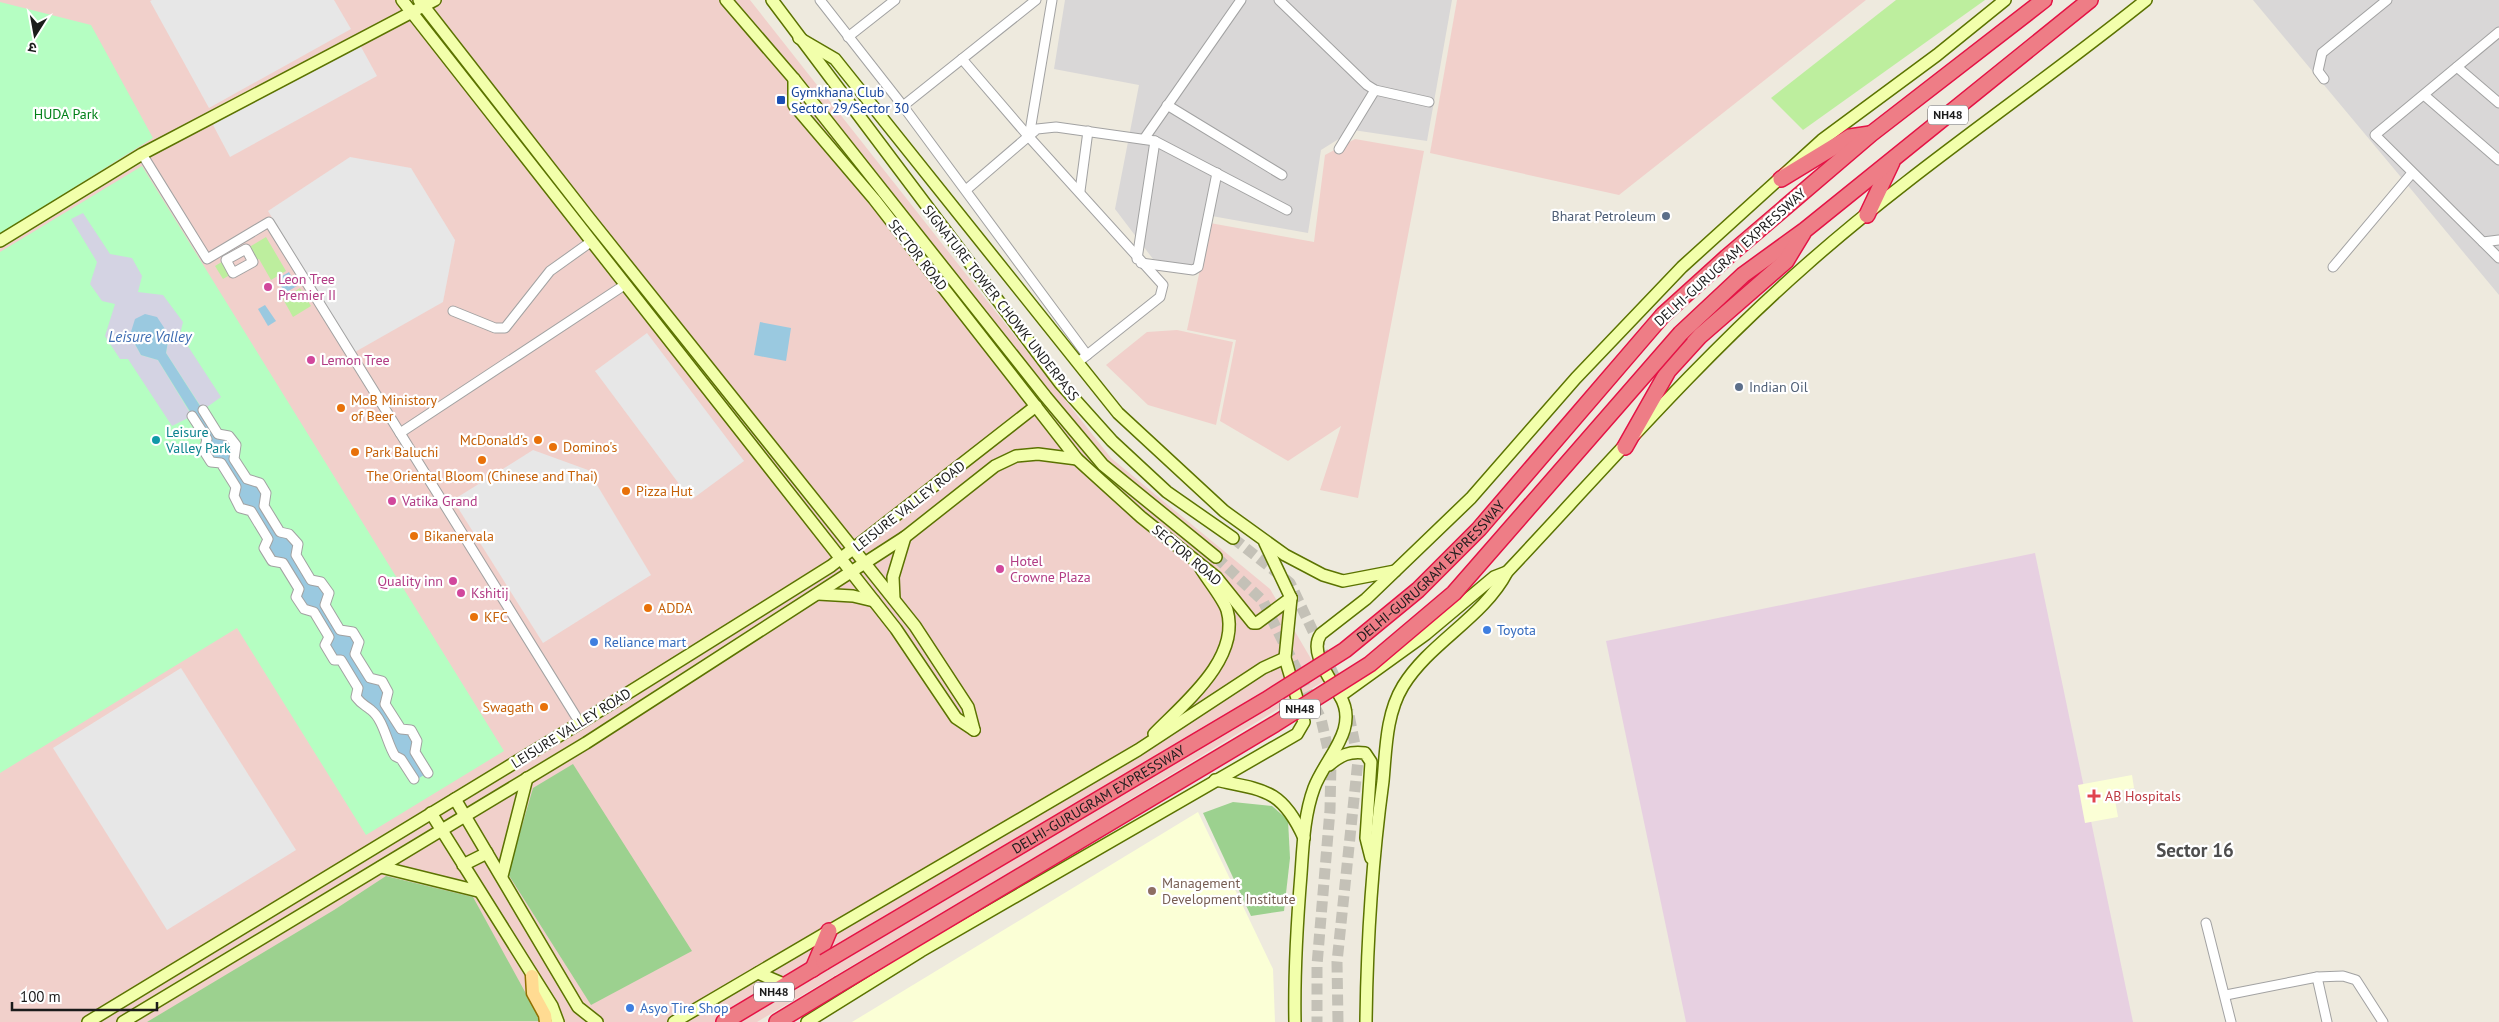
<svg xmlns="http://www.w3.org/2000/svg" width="2499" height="1022" font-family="'PT Sans','Noto Sans Devanagari',sans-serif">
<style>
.residential{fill:#d9d7d7}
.commercial{fill:#f1d0cb}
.industrial{fill:#e7d0e1}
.education{fill:#fbffd6}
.grass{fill:#bdee9e}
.forest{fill:#9cd18f}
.park{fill:#b5fec2}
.parking{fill:#e7e7e7}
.plaza{fill:#d4d3e3}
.water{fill:#9ac9e0}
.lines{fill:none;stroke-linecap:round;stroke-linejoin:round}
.secondary-tunnel{stroke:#c4c1b7;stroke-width:11;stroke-dasharray:11 5.5;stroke-linecap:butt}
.street-casing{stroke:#a2a2a2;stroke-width:11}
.secondary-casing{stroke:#5b7300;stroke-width:14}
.primary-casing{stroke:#917000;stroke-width:15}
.highway-casing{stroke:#e41345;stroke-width:18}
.street{stroke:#fff;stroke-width:9}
.secondary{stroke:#f2ffab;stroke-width:11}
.primary{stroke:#ffdb92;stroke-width:12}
.highway{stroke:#ee7d86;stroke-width:15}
.highway-bridge-casing{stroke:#e41345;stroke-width:18;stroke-linecap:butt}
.highway-bridge{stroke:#ee7d86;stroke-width:15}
.transit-dot{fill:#1a4fb4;stroke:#fff;stroke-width:2}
.service-dot{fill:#5c6f8a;stroke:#fff;stroke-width:2}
.hotel-dot{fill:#d1479c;stroke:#fff;stroke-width:2}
.food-dot{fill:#e8710a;stroke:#fff;stroke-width:2}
.culture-dot{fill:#0f9aa8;stroke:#fff;stroke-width:2}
.shop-dot{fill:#3f7fe0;stroke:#fff;stroke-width:2}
.health-dot{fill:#e0444e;stroke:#fff;stroke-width:2}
.education-dot{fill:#8d6e63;stroke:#fff;stroke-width:2}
.labels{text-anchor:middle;stroke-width:4.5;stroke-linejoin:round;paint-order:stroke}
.shield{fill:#fff;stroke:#5f5f5f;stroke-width:1}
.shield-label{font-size:12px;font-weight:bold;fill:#1b1b1b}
.transit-label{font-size:14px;fill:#164399;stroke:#fff;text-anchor:start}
.park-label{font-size:14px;fill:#018018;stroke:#fff}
.service-label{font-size:14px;fill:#4e5e75;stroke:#fff;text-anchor:end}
.street-label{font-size:14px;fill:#1b1b1b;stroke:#fff}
.hotel-label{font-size:14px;fill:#b23c85;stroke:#fff;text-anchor:start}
.food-label{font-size:14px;fill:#c56008;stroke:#fff;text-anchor:start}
.culture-label{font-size:14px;fill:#0d838f;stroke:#fff;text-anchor:start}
.shop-label{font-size:14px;fill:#366cbe;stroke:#fff;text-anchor:start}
.health-label{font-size:14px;fill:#be3a42;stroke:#fff;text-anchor:start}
.education-label{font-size:14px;fill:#785e54;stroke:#fff;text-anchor:start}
.water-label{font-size:15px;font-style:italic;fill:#3f6db2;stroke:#fff}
.district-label{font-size:19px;font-weight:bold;fill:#4e4e4e;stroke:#fff}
</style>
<rect width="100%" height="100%" fill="#eeeade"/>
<g class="residential">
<polygon points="1065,0 1452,0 1427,141 1353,130 1321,150 1308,233 1206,215 1195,267 1153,259 1115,209 1139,85 1054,69"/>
<polygon points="2253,0 2499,0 2499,295 2405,182"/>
</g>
<g class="commercial">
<polygon points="0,0 750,0 1111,458 1270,589 1324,681 1060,842 757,1022 0,1022"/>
<polygon points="1457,0 1866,0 1619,195 1430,153"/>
<polygon points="1355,139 1424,151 1358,498 1320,490 1341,426 1288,461 1220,421 1236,340 1187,330 1210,223 1314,242 1325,155"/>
<polygon points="1177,330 1233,342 1216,425 1148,405 1106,365 1147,332"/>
</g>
<polygon class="industrial" points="2035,553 2133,1022 1686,1022 1606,641"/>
<g class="education">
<polygon points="2132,775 2134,788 2106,793 2108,801 2115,800 2118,817 2085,823 2078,785"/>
<polygon points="1198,812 1273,969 1275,1022 852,1022"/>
</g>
<g class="grass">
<polygon points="1896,0 1985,0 1803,130 1771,98"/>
<polygon points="266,237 286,271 271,280 259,259 253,262 246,249"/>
<polygon points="225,260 233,273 223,279 215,266"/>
<polygon points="300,288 311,306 293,317 283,299"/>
</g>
<g class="forest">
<polygon points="573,764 692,951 591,1005 508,874 533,788"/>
<polygon points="1233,802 1272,806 1288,820 1290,858 1284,911 1251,916 1203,813"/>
<polygon points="386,876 473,897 541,1021 147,1022 334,910"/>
</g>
<g class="park">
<polygon points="0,2 91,25 153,138 0,234"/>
<polygon points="142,166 504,751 366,835 237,628 0,773 0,252"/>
</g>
<g class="parking">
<polygon points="152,0 334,0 351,29 209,108 150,1"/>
<polygon points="360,45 377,76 230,157 213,125 233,107"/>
<polygon points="350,157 411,168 455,240 443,302 355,352 268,211"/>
<polygon points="647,333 744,461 691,500 595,371"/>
<polygon points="533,450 588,470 651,575 543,643 453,500"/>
<polygon points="181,668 296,850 167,930 53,748"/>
</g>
<polygon class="plaza" points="83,213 110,254 132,258 142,276 138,292 163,295 183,322 180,334 221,397 203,410 166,353 169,335 130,335 141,355 158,360 192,416 172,426 128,359 120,359 105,336 115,304 102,301 90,284 97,262 71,219"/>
<g class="water">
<polygon points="289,272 297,286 285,293 277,279"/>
<polygon points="265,305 276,321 268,326 258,309"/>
<path d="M145,314L157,317L169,335L166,353L218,434L236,445L234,459L247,479L260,483C265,514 271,526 298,544C294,566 313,582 329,593L325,605L340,630L353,632L359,642L355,654L370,678L382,681L386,704L400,728L411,730L415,752L427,773L416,780L389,738L364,707L358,688L325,645L329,637L296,597L299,588L284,563L272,561L264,548L268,539L251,511L240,508L236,487L222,464L211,462L207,439L158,360L141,355L130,335L135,319Z"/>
<polygon points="760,322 791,328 786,361 754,355"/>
</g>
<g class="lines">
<g class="secondary-tunnel">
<polyline points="1233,538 1290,583 1340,688"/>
<polyline points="1216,557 1263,601 1321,719 1331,762 1330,810 1317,965 1317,1022"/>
<polyline points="1338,1022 1337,962 1358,760 1348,710"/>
</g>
<defs>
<g id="street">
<polyline points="820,0 903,106 1087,355"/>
<polyline points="1279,0 1367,85 1375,90 1429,102"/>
<polyline points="2499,32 2375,135 2499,258"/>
<polyline points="848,37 895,0"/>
<polyline points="962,59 1029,137 1163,285 1160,297 1082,359"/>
<polyline points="2457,67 2499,103"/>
<polyline points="2324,79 2318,71 2322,53 2387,0"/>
<polyline points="2424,95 2499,160"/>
<polyline points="1167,105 1282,175"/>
<polyline points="903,106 1036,0"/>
<polyline points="1029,137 1052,0"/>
<polyline points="1144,139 1241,0"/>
<polyline points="1339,149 1375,90"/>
<polyline points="142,154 207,259 269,222 580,723"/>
<polyline points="966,190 1037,129 1056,127 1155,141 1287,210"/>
<polyline points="1080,191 1088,131"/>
<polyline points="2483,242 2499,240"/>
<polygon points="246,249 253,262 233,273 226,260"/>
<polyline points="1137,259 1155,141"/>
<polyline points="1141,263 1193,270 1198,267 1217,173"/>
<polyline points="2333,267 2412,173"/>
<polyline points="453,311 495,328 505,328 550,271 592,241"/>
<polyline points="203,410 218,434 229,436 236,445 234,459 247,479 260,483 266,493 264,506 280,532 289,534 298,544 296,555 311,580 321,582 329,593 325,605 340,630 353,632 359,642 355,654 370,678 382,681 388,692 385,704 401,729 411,730 417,741 415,752 428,773"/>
<path d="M192,416L207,439L204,451L211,462L221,463L236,487L234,496L240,508L251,511L268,539L264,548L272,561L283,563L299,589L296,597L304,609L314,612L329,637L325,645L334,660H341L358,688L356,697C363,706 364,704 371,710C384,720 387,744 395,756L401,759L414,779"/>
<polyline points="400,433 626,284"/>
<polyline points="2206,923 2231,1022"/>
<polyline points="2317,977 2343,976 2356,980 2383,1022"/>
<polyline points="2226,995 2317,977 2327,1022"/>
</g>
<g id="secondary">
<polyline points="402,0 896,629 956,718 974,730"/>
<polyline points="419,0 589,218 915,626 968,707 974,730"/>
<polyline points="726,0 794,79 1046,397 1103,465 1216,557"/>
<polyline points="772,0 1060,383 1112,441 1167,492 1233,538"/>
<polyline points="799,38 835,59 1118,413 1224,511 1285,555 1323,575 1343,581 1395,571"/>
<polyline points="794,79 794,105 874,199 1077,459 1141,517 1216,577 1253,623 1257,623 1291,598"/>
<polyline points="0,241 142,154 435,0"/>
<polyline points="1265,543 1291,598"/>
<path d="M1507,572L1494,577L1426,634L1340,696C1331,679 1308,652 1321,634L1366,599L1471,498L1576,378L1682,267L1822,140L1937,55L2005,0"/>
<polyline points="818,594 853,596 874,601"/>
<polyline points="894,599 893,577 905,537"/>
<path d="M1154,734C1183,704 1241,659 1227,610C1223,598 1207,579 1200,567"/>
<path d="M1329,765C1341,755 1349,751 1365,753L1371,762L1366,838L1371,858"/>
<path d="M1215,780C1264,790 1282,789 1304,838"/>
<polyline points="455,799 578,1007 597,1022"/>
<polyline points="431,813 552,1006 558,1022"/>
<polyline points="463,865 487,853"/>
<polyline points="381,867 478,891"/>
<polyline points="502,876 527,778"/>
<polyline points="758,973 786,985"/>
<polyline points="88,1022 580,723 831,566 1036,406"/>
<polyline points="123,1022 586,743 905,537 995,466 1016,456 1038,454 1077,459"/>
<polyline points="674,1022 1138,750 1263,668 1285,658"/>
<polyline points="807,1022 921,951 1297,734 1304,722 1285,658 1291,598"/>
<path d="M1295,1022C1294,973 1297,923 1301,874C1303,846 1304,815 1314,788C1325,758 1360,729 1340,696"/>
<path d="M1366,1022C1367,940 1372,862 1383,781C1386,749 1386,714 1403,686C1430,642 1483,618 1507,572C1605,468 1699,359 1806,265C1913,170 2034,90 2146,0"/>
</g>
<polyline id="primary" points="532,976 533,993 545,1015 546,1022"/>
<g id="highway">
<polyline points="1781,179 1850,137 1870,134"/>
<polyline points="1867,215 1892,162"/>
<polyline points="1663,315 1727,257 1871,134 2044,0"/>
<polyline points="1681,333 1743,275 1805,230 2090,0"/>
<polyline points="1625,447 1668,371 1700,336 1786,261 1803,233"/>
<polyline points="813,969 829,931"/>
<polyline points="724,1022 824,962"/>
<polyline points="777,1022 838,985"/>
</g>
</defs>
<use href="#street" class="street-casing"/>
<use href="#secondary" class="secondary-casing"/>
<use href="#primary" class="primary-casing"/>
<use href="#highway" class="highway-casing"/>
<use href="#street" class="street"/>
<use href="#secondary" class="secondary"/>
<use href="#primary" class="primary"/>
<use href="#highway" class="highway"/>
<defs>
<g id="highway-bridge">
<path id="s1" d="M824,962L1266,700L1345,650L1418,590L1479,529L1663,315"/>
<polyline points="838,985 1275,724 1370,664 1454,593 1681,333"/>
</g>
</defs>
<use href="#highway-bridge" class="highway-bridge-casing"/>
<use href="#highway-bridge" class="highway-bridge"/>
</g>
<rect class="transit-dot" x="776" y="95" width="10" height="10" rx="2.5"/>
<g class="service-dot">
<circle cx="1666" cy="216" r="5"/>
<circle cx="1739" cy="387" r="5"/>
</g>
<g class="hotel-dot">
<circle cx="268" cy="287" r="5"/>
<circle cx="311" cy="360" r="5"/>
<circle cx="392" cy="501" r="5"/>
<circle cx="1000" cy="569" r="5"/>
<circle cx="453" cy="581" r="5"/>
<circle cx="461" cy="593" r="5"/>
</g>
<g class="food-dot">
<circle cx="341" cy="408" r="5"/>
<circle cx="538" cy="440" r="5"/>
<circle cx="553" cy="447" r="5"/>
<circle cx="355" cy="452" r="5"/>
<circle cx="482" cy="460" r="5"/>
<circle cx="626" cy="491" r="5"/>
<circle cx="414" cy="536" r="5"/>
<circle cx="648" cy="608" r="5"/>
<circle cx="474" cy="617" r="5"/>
<circle cx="544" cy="707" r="5"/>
</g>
<circle class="culture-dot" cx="156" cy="440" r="5"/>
<g class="shop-dot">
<circle cx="1487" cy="630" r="5"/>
<circle cx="594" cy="642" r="5"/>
<circle cx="630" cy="1008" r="5"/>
</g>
<path class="health-dot" d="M2091.5 788.5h5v5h5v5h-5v5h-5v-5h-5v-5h5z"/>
<circle class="education-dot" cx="1152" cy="891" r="5"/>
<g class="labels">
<g class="shield">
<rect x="1928" y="105.5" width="40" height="19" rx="4"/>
<rect x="1280" y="699.5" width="40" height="19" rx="4"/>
<rect x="754" y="982.5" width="40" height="19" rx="4"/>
</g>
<g class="shield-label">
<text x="1948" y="119">NH48</text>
<text x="1300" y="713">NH48</text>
<text x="774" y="996">NH48</text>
</g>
<g class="transit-label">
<text x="791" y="97">Gymkhana Club<tspan x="791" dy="16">Sector 29/Sector 30</tspan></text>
</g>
<g class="park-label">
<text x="66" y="119">HUDA Park</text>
</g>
<g class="service-label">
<text x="1656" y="221">Bharat Petroleum</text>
<text x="1749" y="392" text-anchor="start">Indian Oil</text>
</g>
<g class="street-label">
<text transform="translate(918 255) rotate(52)" y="5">SECTOR ROAD</text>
<text transform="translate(1730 257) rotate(-42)" y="5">DELHI-GURUGRAM EXPRESSWAY</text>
<text transform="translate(1001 303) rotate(52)" y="5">SIGNATURE TOWER CHOWK UNDERPASS</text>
<text transform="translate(909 506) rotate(-38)" y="5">LEISURE VALLEY ROAD</text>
<text transform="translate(1187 555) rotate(40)" y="5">SECTOR ROAD</text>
<text dy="5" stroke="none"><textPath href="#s1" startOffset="724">DELHI-GURUGRAM EXPRESSWAY</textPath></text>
<text transform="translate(571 728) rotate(-32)" y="5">LEISURE VALLEY ROAD</text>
<text dy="5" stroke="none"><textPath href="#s1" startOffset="319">DELHI-GURUGRAM EXPRESSWAY</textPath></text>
</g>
<g class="hotel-label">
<text x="278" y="284">Leon Tree<tspan x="278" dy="16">Premier II</tspan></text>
<text x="321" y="365">Lemon Tree</text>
<text x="402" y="506">Vatika Grand</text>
<text x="1010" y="566">Hotel<tspan x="1010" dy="16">Crowne Plaza</tspan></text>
<text x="443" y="586" text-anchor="end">Quality inn</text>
<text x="471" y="598">Kshitij</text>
</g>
<g class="food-label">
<text x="351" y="405">MoB Ministory<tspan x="351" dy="16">of Beer</tspan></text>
<text x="528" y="445" text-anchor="end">McDonald's</text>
<text x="563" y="452">Domino's</text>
<text x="365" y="457">Park Baluchi</text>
<text x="482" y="481" text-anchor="middle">The Oriental Bloom (Chinese and Thai)</text>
<text x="636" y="496">Pizza Hut</text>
<text x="424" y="541">Bikanervala</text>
<text x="658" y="613">ADDA</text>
<text x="484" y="622">KFC</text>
<text x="534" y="712" text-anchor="end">Swagath</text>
</g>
<g class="culture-label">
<text x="166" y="437">Leisure<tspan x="166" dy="16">Valley Park</tspan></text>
</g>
<g class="shop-label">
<text x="1497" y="635">Toyota</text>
<text x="604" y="647">Reliance mart</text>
<text x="640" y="1013">Asyo Tire Shop</text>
</g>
<g class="health-label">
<text x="2105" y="801">AB Hospitals</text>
</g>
<g class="education-label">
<text x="1162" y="888">Management<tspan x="1162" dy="16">Development Institute</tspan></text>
</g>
<g class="water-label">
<text x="150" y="342">Leisure Valley</text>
</g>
<g class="district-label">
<text x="2195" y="857">Sector 16</text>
</g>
</g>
<g transform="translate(35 35) rotate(191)" stroke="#ffffff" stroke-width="4" paint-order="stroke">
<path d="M0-4L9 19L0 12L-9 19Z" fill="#1b1b1b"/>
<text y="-8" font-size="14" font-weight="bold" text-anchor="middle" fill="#1b1b1b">उ</text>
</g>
<path d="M12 1002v8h145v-8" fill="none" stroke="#1b1b1b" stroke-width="2.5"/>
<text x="20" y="1002" font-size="15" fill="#1b1b1b" stroke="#ffffff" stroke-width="4" paint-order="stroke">100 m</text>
</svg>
